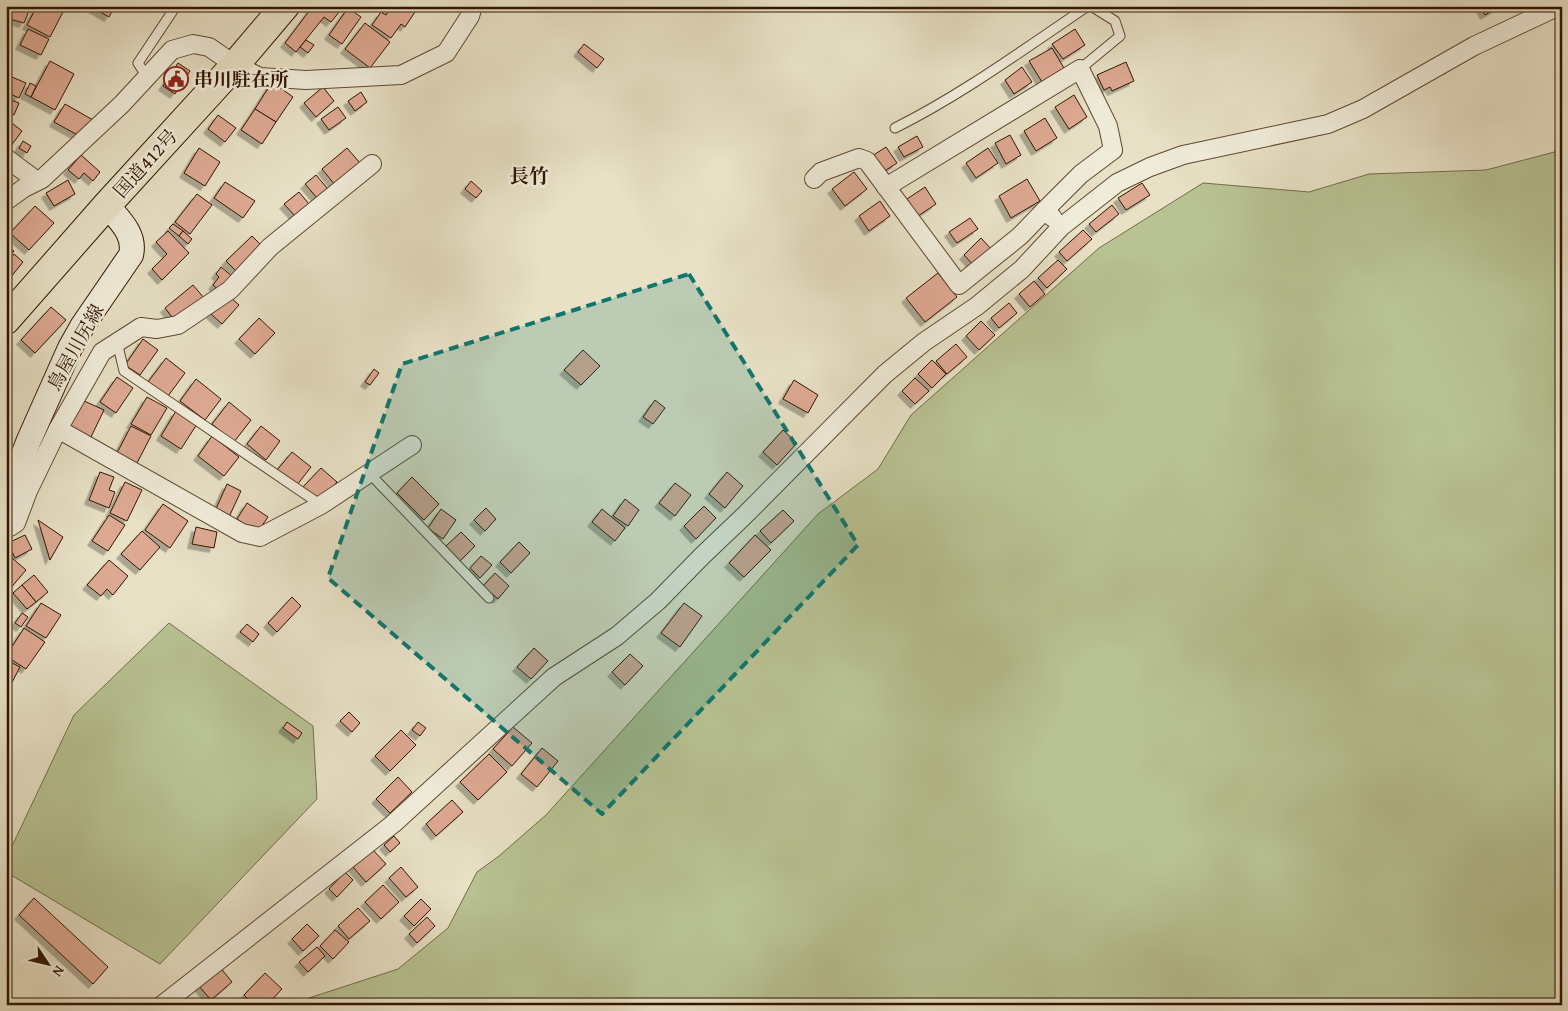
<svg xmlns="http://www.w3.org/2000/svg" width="1568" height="1011" font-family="'Gentium Book Plus','Noto Serif JP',serif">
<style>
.green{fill:#b8c293;stroke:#746c4a}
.building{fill:#dea993;stroke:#311500;filter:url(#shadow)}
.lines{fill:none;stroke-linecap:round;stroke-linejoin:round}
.service-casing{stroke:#5f4832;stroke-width:11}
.minor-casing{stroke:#5f4832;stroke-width:20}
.secondary-casing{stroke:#311500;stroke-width:26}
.trunk-casing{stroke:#311500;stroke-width:30}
.service{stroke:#f0ecda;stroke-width:9}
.minor{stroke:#f0ecda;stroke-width:18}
.secondary{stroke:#f0ecda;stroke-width:24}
.trunk{stroke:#e8e1c6;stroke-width:28}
.marked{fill:#0f766e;fill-opacity:0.2;stroke:#0f766e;stroke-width:4;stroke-dasharray:10 6;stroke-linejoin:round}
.labels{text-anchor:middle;stroke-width:5;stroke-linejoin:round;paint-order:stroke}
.poi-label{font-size:19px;font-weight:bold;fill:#311500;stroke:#f0ecda;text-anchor:start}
.street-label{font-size:19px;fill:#311500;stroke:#f0ecda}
.neighbourhood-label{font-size:20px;font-weight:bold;fill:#311500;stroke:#f0ecda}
</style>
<defs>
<filter id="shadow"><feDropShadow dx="-4.5" dy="4.5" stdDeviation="0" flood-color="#0004"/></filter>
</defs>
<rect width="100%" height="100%" fill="#e8e1c6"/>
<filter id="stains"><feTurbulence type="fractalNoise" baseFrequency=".004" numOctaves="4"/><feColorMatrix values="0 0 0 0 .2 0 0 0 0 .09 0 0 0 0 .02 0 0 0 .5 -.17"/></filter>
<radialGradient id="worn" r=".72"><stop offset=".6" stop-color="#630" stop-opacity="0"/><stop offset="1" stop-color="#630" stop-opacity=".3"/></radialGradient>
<g class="green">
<polygon points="1562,150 1562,1005 310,1005 309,998 398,969 448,928 477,872 499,856 546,815 818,514 878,469 911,415 1099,248 1203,183 1309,192 1369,174 1486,170"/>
<polygon points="169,623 313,726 317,799 160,964 6,872 6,859 74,715"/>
</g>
<g class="building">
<polygon points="6,6 31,6 24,23 6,18"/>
<polygon points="37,6 52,6 63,12 50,37 27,25"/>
<polygon points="94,6 115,6 109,17 93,8"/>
<polygon points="313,6 344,6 331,22 324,17 296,52 285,43"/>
<polygon points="392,6 419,6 405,27 401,24 391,38 372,25 381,12 386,15"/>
<polygon points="1480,6 1500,6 1485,15"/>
<polygon points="348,8 361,17 342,44 329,35"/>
<polygon points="365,23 390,42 370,68 345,49"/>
<polygon points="28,29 49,39 41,55 20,45"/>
<polygon points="1075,29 1085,45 1063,59 1052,44"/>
<polygon points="306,40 314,45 308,53 300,47"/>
<polygon points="584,44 604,59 597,68 578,52"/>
<polygon points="1052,48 1064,68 1042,82 1029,61"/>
<polygon points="50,61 74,74 55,110 31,97"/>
<polygon points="1126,62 1134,81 1112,91 1110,87 1104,90 1097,75"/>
<polygon points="178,63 190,71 175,94 163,86"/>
<polygon points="1022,67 1032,82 1014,94 1005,80"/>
<polygon points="12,77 26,83 19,98 6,92"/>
<polygon points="272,82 293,97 276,122 255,109"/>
<polygon points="30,83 36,86 31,97 25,94"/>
<polygon points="323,87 334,101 316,117 304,103"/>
<polygon points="361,92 367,102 355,111 348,101"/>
<polygon points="1074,95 1087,117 1069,129 1055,107"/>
<polygon points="6,98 19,103 14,115 6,112"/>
<polygon points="65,104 93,120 83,138 54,122"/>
<polygon points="338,107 346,118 329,130 321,119"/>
<polygon points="255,109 276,122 262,144 241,130"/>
<polygon points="218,115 236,128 225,142 208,129"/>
<polygon points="1045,118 1057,138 1036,151 1024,131"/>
<polygon points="8,120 22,131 8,150 6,149 6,122"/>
<polygon points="1010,135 1021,155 1006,164 995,143"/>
<polygon points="917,136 923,147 904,157 898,147"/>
<polygon points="23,141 31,146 27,153 19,148"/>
<polygon points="886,147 897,163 883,172 872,156"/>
<polygon points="199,148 220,162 205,186 184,173"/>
<polygon points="347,148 360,163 335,185 322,169"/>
<polygon points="988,148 998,163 976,178 966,163"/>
<polygon points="81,155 100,172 93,181 84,173 79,179 68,170"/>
<polygon points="854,172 867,189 845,206 832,189"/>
<polygon points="316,175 328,189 317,198 305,184"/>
<polygon points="1027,179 1040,201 1011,218 999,196"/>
<polygon points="68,180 75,194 54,206 46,193"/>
<polygon points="471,181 482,191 476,198 465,189"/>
<polygon points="225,182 255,201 243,218 214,198"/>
<polygon points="1142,183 1150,195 1126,210 1118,198"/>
<polygon points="925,187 936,204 918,216 907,199"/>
<polygon points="299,192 309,204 295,216 284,204"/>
<polygon points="197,194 212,205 190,234 175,222"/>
<polygon points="880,201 890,216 869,231 859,216"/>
<polygon points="1112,205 1119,214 1096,232 1089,224"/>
<polygon points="35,206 54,223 29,250 10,233"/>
<polygon points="970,218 978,229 957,243 949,232"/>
<polygon points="173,224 183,231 179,236 169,228"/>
<polygon points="1083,230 1092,239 1067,261 1059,252"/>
<polygon points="168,231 189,253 162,280 152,269 167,254 156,242"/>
<polygon points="183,231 192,239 188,244 179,236"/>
<polygon points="252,236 262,246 236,271 226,261"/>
<polygon points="981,238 992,250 975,267 964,255"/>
<polygon points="6,245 14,251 6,261"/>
<polygon points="14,254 23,262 6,283 6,264"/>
<polygon points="1058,260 1067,269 1047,288 1038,278"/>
<polygon points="221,267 233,277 221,292 213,285 219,277 216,274"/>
<polygon points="938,273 957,297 925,322 906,298"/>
<polygon points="1034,281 1045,294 1030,307 1019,294"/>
<polygon points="193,285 204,298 175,321 165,308"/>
<polygon points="228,295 239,305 222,324 211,314"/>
<polygon points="1009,303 1017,313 999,328 991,318"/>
<polygon points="51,307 66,320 35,353 21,340"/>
<polygon points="259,318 275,333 255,354 239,339"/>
<polygon points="981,321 995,335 979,350 966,336"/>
<polygon points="143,339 158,350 140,375 125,365"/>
<polygon points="956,344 967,357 947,374 936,361"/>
<polygon points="583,350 600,366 581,385 564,370"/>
<polygon points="166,358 185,373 168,396 148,382"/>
<polygon points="932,360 946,374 932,388 918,374"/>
<polygon points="374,369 379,373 370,385 365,382"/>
<polygon points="117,377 133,388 116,413 100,402"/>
<polygon points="915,378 929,391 915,404 902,391"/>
<polygon points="196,379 221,399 205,420 180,401"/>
<polygon points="794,380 818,395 808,413 783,399"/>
<polygon points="147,397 167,408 151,435 131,424"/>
<polygon points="82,400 104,410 90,439 69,428"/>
<polygon points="655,400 665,408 653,424 643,417"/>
<polygon points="229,402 251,420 234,442 212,424"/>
<polygon points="176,411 197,424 181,449 161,436"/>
<polygon points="131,426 151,436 137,463 117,453"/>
<polygon points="261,426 280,441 266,460 247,444"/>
<polygon points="783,430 797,443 777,465 763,452"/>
<polygon points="212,436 239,457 224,476 198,456"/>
<polygon points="292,452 311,467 297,485 277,470"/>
<polygon points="321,468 337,482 320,502 303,487"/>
<polygon points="100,472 114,477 109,490 115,492 109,508 89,500"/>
<polygon points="727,472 743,486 725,508 709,494"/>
<polygon points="412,477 439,504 424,520 397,493"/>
<polygon points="125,482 142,490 127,521 110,513"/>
<polygon points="675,483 691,495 675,516 659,503"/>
<polygon points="227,484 241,491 229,517 215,511"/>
<polygon points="625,499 639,510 628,526 613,516"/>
<polygon points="247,503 268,517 257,533 237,519"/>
<polygon points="163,504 188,521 170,548 145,530"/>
<polygon points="704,506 716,518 696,539 684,526"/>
<polygon points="486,508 496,519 485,531 474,520"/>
<polygon points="441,509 456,520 443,539 428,528"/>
<polygon points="602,509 625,528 615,541 592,522"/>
<polygon points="783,510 794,521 771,543 760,531"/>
<polygon points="109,515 125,525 108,551 92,541"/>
<polygon points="38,520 63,537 50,560"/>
<polygon points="196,527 217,532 214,548 192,544"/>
<polygon points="142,531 160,547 140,570 121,554"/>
<polygon points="461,532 475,546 460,561 446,546"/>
<polygon points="25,535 32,549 15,558 8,543"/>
<polygon points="755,535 771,550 744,577 729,563"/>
<polygon points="519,542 530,553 511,573 500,562"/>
<polygon points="481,556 492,565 480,578 470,568"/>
<polygon points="12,558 26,570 9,590 6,588 6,565"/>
<polygon points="109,560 128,576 113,595 107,589 101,596 87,585"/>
<polygon points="495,573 509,586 498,599 483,586"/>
<polygon points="34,575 48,592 36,602 22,585"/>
<polygon points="22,585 36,602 27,609 13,593"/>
<polygon points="292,597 301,606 277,632 268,623"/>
<polygon points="41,603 61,615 46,638 26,626"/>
<polygon points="684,603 702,616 680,647 661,633"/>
<polygon points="22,613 28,617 21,627 15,623"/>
<polygon points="247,624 259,634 253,642 240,632"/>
<polygon points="24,628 45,642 26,669 6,656"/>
<polygon points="534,648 548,661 531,679 517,667"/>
<polygon points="630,654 643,666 625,685 612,672"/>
<polygon points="6,660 20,667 6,694"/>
<polygon points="349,712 360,723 352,732 340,721"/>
<polygon points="287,722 302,733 298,739 283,728"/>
<polygon points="418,722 426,728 420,736 412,730"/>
<polygon points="513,727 532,743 512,766 493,749"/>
<polygon points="401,730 416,745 390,771 375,756"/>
<polygon points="542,748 558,761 537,787 521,774"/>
<polygon points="489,754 507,772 478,800 460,782"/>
<polygon points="398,777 412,792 390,813 376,799"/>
<polygon points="452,800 463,812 436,836 426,824"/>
<polygon points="394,836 400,843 390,852 384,845"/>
<polygon points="373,850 386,864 366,882 353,867"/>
<polygon points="401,867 418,887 406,897 389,878"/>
<polygon points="345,872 353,880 337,897 329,889"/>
<polygon points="383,885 399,902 381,919 365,902"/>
<polygon points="34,898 108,967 93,984 19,915"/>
<polygon points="421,899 431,909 414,926 404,916"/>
<polygon points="358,908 370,921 349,939 338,926"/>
<polygon points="427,917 435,926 417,943 409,934"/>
<polygon points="307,924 319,936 303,951 292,939"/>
<polygon points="335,930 349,942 333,959 320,946"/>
<polygon points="317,947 325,956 308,972 299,962"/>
<polygon points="219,966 232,982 211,1000 198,985"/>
<polygon points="265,973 282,989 267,1005 254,1005 244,995"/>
</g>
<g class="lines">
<defs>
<g id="service">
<polyline points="1080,69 1120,36 1115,21 1091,6"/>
<polyline points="147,77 138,63 176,6"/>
<path d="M895,128C963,94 1024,49 1088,6"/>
<polyline points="117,342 124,371 321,505"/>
<polyline points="370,474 489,598"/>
</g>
<g id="minor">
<polyline points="6,158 37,181"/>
<polyline points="814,179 821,172 859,158 867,161 959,285 1020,236 1045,210 1053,218"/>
<polyline points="886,187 1080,69 1108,126 1113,150 1081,174 1045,210"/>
<polyline points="6,201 24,188 42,179 122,104 172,50 193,44 209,47 235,65 260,77 306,80 401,75 446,53 470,16 473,6"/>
<polyline points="58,429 102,352 141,327 157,329 178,325 230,290 270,247 372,164"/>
<polyline points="6,528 10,527 16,523 28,491 58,429 242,533 260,537 321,505 412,445"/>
<polyline points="162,1005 393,824 554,677 617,636 658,601 702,556 744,516 885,374 924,342 977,306 1022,269 1061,227 1117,183 1150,167 1183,155 1328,124 1363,109 1474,46 1559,6"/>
</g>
<path id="secondary" d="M6,498L29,440L70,348L83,325L131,255C136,234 119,220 107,205"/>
<polyline id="trunk" points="6,320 107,205 235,65 285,6"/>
</defs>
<use href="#service" class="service-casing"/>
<use href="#minor" class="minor-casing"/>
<use href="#secondary" class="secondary-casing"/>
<use href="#trunk" class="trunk-casing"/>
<use href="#service" class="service"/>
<use href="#minor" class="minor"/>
<use href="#secondary" class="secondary"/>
<use href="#trunk" class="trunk"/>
</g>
<path class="marked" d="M689,274L858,545L602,814L328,578L402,364Z"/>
<defs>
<symbol id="civic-ring" viewBox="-11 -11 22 22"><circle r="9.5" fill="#f0ecda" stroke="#8f2418" stroke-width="1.5"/><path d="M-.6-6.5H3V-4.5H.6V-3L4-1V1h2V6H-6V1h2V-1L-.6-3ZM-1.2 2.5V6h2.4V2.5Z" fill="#8f2418"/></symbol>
</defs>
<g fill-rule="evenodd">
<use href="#civic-ring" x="162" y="65" width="28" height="28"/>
</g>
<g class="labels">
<g class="poi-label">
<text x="194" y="86">串川駐在所</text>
</g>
<g class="street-label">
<text transform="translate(145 163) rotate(-48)" y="7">国道412号</text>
<text transform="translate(75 347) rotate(-61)" y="7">鳥屋川尻線</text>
</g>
<g class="neighbourhood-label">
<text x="529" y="183">長竹</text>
</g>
</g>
<rect width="1568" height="1011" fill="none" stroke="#e8e1c6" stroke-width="25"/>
<rect x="8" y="8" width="1553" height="996" fill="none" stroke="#311500" stroke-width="2.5"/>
<rect x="12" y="12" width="1543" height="986" fill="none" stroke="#311500"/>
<g transform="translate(48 964) rotate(125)" stroke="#f0ecda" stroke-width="4" paint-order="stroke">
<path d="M0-4L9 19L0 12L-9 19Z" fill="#311500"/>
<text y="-8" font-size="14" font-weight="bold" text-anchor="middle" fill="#311500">N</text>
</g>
<rect width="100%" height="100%" filter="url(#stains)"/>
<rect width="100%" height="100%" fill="url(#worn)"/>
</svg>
